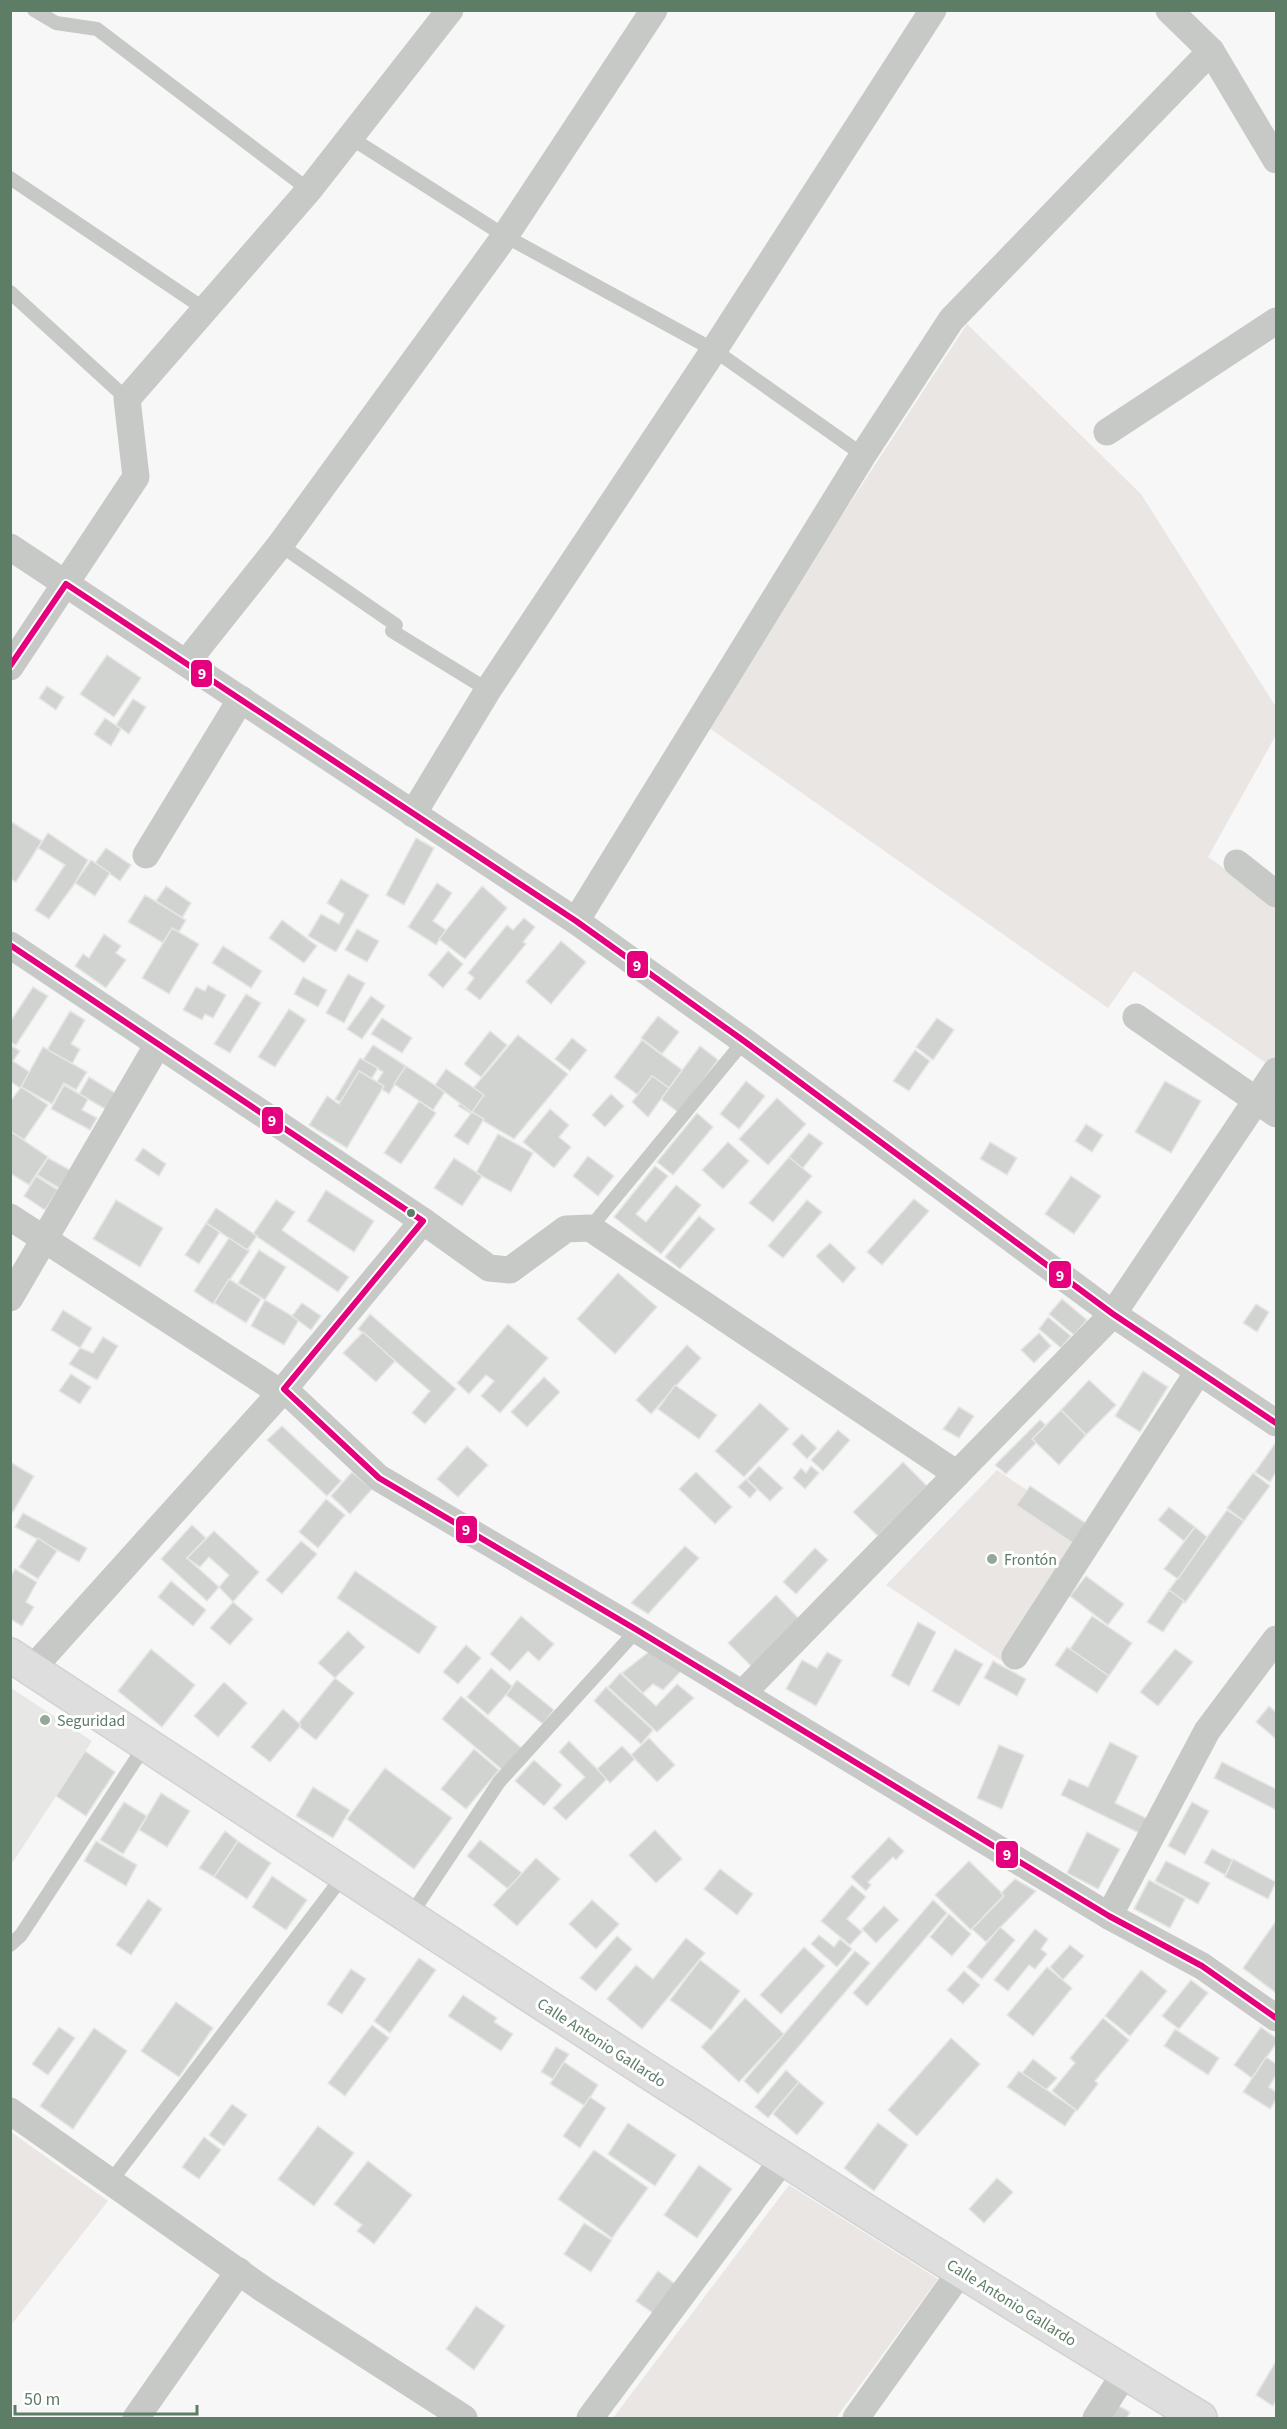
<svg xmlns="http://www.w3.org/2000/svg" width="1287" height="2429" font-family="'Source Sans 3',sans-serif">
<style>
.built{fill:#e7e8e6}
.green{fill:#eae6e4}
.building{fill:#d1d3d1;stroke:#e7e6e6;stroke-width:1.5}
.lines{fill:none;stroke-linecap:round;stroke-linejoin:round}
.secondary-casing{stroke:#d1d3d1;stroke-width:36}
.service{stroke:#c7c9c7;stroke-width:14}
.minor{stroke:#c7c9c7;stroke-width:27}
.secondary{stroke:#dddedd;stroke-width:33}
.bus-1-casing{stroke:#fff;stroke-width:10}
.bus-1{stroke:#e5007d;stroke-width:6}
.bus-dot{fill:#5e7d66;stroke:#fff;stroke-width:2}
.poi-dot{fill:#94a899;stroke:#fff;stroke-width:2}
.labels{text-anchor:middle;stroke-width:6;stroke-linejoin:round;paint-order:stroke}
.poi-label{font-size:16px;fill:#5e7d66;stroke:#fff;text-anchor:start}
.street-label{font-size:16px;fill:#5e7d66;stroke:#fff}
.line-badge{stroke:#fff;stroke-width:2}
.badge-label{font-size:16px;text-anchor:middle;font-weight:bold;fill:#fff}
</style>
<rect width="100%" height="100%" fill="#f8f7f7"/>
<polygon class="built" points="11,1688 92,1741 11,1865"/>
<g class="green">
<polygon points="967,324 1141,494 1276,707 1276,735 1208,857 1276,904 1276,1070 1134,971 1108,1008 705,725"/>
<polygon points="997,1470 1092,1534 1003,1662 886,1585"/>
<polygon points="11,2132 108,2201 11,2325"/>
<polygon points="789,2185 938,2279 836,2418 613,2418"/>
</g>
<g class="building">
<polygon points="107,655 141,678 114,717 80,694"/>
<polygon points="47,686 64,697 56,710 39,698"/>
<polygon points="133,699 146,707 129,734 116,725"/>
<polygon points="105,718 121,729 111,746 94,734"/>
<polygon points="10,821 42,841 16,882 10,879"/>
<polygon points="48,833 88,860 75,883 49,919 35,910 65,865 38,848"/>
<polygon points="416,838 434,848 404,905 386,895"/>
<polygon points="106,848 131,865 120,881 95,863"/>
<polygon points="91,860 110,873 95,896 75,883"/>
<polygon points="341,879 369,895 336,952 308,936 321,914 339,924 344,914 327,903"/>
<polygon points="437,883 452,893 433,921 446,930 436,945 408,927"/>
<polygon points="166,886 191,903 182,918 156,901"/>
<polygon points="482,886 507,908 465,959 439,939"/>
<polygon points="145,895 186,920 170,947 128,922"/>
<polygon points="524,918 535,927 523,942 526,944 480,1000 466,989 474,978 468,973 507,925 513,930"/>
<polygon points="282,920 317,946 304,963 269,938"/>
<polygon points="172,928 199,944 169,994 142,978"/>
<polygon points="357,929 379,941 367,962 345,950"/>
<polygon points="104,934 121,946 116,953 126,960 106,988 75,966 83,954 89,958"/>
<polygon points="561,941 586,962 551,1004 526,982"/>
<polygon points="223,946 262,971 251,988 212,963"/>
<polygon points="448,951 463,964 443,988 428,975"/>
<polygon points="348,974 365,983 344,1023 326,1013"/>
<polygon points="303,977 327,990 318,1007 294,994"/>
<polygon points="208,985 226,995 213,1018 205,1014 202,1020 183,1010 196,987 205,991"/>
<polygon points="33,987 48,996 16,1045 10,1042 10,1022"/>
<polygon points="246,994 261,1003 230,1053 214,1044"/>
<polygon points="371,996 385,1006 362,1039 347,1029"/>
<polygon points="289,1009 306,1020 275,1067 258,1057"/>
<polygon points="70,1011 85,1020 71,1044 80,1049 72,1064 47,1050"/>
<polygon points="658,1016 679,1032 662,1054 641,1038"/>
<polygon points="382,1018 412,1038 402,1053 371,1034"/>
<polygon points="937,1018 954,1030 933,1060 916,1047"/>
<polygon points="490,1031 507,1045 481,1077 464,1064"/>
<polygon points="518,1035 568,1074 514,1139 458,1106"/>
<polygon points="572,1038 587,1050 570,1071 555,1059"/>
<polygon points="642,1040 682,1070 669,1088 652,1076 638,1095 614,1077"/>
<polygon points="10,1045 20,1051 13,1061 31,1073 20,1088 10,1081"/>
<polygon points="373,1045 406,1066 389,1094 375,1085 383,1072 363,1060"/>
<polygon points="700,1046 718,1060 679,1113 661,1099"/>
<polygon points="43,1047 87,1072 76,1090 64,1083 52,1104 21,1087"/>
<polygon points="915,1050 930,1061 909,1091 893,1081"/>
<polygon points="360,1058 378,1068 353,1110 335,1099"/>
<polygon points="406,1066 445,1092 433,1110 394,1084"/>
<polygon points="446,1069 484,1095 472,1112 435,1085"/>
<polygon points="359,1071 384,1086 347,1148 309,1125 327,1096 339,1104"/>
<polygon points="652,1076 669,1088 648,1117 632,1102"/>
<polygon points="89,1077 117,1094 107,1110 79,1094"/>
<polygon points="746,1081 765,1096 739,1129 720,1114"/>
<polygon points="1165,1081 1201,1101 1171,1153 1135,1132"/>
<polygon points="64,1085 88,1099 82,1110 97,1118 90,1130 51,1109"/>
<polygon points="21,1087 48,1105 24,1140 10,1131 10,1102"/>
<polygon points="611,1094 624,1106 605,1127 592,1115"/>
<polygon points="777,1098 806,1124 768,1165 739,1139"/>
<polygon points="419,1101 436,1113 401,1164 384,1153"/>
<polygon points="550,1109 569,1125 559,1137 571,1147 554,1168 523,1142"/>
<polygon points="472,1112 484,1119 468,1145 454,1136"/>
<polygon points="697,1113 713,1127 673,1175 657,1162"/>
<polygon points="1086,1124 1103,1135 1092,1152 1075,1141"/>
<polygon points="10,1131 48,1157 29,1185 10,1173"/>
<polygon points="809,1133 823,1143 802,1169 789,1157"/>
<polygon points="498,1134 533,1153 511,1192 476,1173"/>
<polygon points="728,1142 749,1161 723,1189 702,1170"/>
<polygon points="990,1142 1017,1158 1007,1175 980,1159"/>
<polygon points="143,1148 166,1164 159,1176 135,1160"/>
<polygon points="588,1156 614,1176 598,1196 573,1176"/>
<polygon points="789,1157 812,1176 773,1222 749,1203"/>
<polygon points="48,1158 70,1170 59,1188 37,1175"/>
<polygon points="454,1158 482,1176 462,1206 434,1188"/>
<polygon points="655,1166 668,1176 636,1214 646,1222 676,1185 701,1205 661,1254 614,1217"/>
<polygon points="36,1176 58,1190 45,1210 24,1196"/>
<polygon points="1071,1176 1101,1196 1074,1234 1045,1214"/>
<polygon points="326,1190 374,1221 354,1252 307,1221"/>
<polygon points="914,1199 929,1211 882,1265 867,1252"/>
<polygon points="116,1200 163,1228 140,1267 93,1239"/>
<polygon points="276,1200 295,1212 282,1230 349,1277 338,1292 253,1234"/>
<polygon points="807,1200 822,1212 783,1258 768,1246"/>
<polygon points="216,1208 257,1236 247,1250 206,1223"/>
<polygon points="699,1216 715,1229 680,1269 665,1257"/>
<polygon points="206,1223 220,1232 199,1264 185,1255"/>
<polygon points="229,1238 247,1250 250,1250 213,1304 194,1291"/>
<polygon points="830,1243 856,1268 843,1283 816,1256"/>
<polygon points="259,1250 286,1267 265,1300 238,1283"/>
<polygon points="618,1273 657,1307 615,1354 577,1319"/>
<polygon points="229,1279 261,1299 246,1323 214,1303"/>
<polygon points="1062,1299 1087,1320 1074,1335 1049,1314"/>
<polygon points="265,1300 299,1320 284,1345 251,1326"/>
<polygon points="302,1303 321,1316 311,1330 292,1316"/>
<polygon points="1256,1304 1269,1312 1257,1332 1243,1323"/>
<polygon points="63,1310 92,1328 80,1348 51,1330"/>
<polygon points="370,1314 456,1389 425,1424 412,1413 430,1391 358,1329"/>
<polygon points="1048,1317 1071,1336 1061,1348 1039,1329"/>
<polygon points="508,1324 548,1358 500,1413 481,1396 494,1381 486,1375 469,1394 457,1383"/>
<polygon points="363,1332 395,1361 376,1382 343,1353"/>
<polygon points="1039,1333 1051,1346 1034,1363 1021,1350"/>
<polygon points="103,1337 118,1346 97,1380 69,1364 80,1348 93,1353"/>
<polygon points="687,1345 701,1358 651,1414 636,1400"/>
<polygon points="1143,1371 1168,1387 1140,1432 1115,1416"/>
<polygon points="71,1374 91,1387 80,1404 59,1391"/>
<polygon points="544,1377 560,1392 527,1427 511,1412"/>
<polygon points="1089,1380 1116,1405 1086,1435 1061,1410"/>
<polygon points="675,1385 717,1415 699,1439 658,1409"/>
<polygon points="760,1403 789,1429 744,1477 715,1451"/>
<polygon points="959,1407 974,1416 959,1438 943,1429"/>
<polygon points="1061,1410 1086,1435 1059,1465 1032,1439"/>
<polygon points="1040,1420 1046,1425 1032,1439 1036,1443 1006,1474 995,1465"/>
<polygon points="282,1426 341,1481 327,1496 267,1440"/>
<polygon points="838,1430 850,1440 823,1471 811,1460"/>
<polygon points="802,1434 817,1448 807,1459 792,1444"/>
<polygon points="1276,1442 1276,1472 1270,1482 1255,1472"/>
<polygon points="467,1446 488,1465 458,1497 437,1479"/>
<polygon points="10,1462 34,1476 13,1512 10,1511"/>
<polygon points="903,1462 927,1486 878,1536 853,1512"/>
<polygon points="759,1466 783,1488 770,1501 747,1479"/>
<polygon points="811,1466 819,1473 805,1489 793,1478 801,1468 806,1473"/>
<polygon points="352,1472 372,1489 350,1514 331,1496"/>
<polygon points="696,1472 732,1507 715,1524 679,1489"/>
<polygon points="1253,1473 1270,1486 1244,1521 1227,1508"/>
<polygon points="746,1479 757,1490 750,1498 738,1487"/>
<polygon points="1030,1486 1090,1526 1077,1546 1016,1505"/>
<polygon points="326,1499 345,1515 318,1548 299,1532"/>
<polygon points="1169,1507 1195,1527 1184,1541 1158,1520"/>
<polygon points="1227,1510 1244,1521 1185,1603 1169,1590"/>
<polygon points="23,1513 87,1548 79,1562 15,1527"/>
<polygon points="192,1525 206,1538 187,1558 219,1587 207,1601 161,1559"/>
<polygon points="1195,1527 1207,1537 1178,1579 1164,1569"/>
<polygon points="214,1531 259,1572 233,1602 219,1587 229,1575 209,1557 200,1567 187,1558"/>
<polygon points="38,1538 57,1551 38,1579 19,1567"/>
<polygon points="301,1541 317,1554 282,1594 266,1580"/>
<polygon points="685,1546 699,1558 648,1614 631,1603"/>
<polygon points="815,1548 828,1560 796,1594 783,1582"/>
<polygon points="15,1569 37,1582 26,1602 34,1607 22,1626 10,1619 10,1577"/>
<polygon points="355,1571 437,1627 419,1654 337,1598"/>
<polygon points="1086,1576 1124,1604 1108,1625 1070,1596"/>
<polygon points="171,1581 206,1610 193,1626 158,1597"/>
<polygon points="1169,1590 1184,1601 1163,1632 1147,1622"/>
<polygon points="776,1595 802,1622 754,1669 728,1643"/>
<polygon points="233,1602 253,1619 230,1645 210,1628"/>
<polygon points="521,1616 554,1644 539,1661 528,1651 510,1671 490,1654"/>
<polygon points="1092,1616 1132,1643 1109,1676 1070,1649"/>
<polygon points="918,1622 936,1632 909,1686 891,1676"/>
<polygon points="348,1631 365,1647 335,1678 318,1663"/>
<polygon points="466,1645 481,1658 458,1684 443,1672"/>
<polygon points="1067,1647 1109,1676 1097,1693 1055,1665"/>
<polygon points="151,1649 195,1685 162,1727 118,1691"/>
<polygon points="955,1649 983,1664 959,1706 932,1691"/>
<polygon points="1175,1649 1193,1662 1158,1706 1140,1692"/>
<polygon points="650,1651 682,1670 663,1690 653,1684 643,1693 622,1673"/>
<polygon points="827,1652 842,1660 816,1706 786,1689 802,1660 817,1668"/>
<polygon points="993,1661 1026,1679 1017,1696 984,1678"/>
<polygon points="491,1668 513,1687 488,1715 467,1697"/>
<polygon points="620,1673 656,1706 677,1684 694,1698 657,1732 608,1687"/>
<polygon points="335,1678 354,1693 316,1740 297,1725"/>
<polygon points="517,1680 554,1710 543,1724 506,1695"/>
<polygon points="224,1682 247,1703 218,1737 194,1716"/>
<polygon points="606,1687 653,1730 641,1744 594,1701"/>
<polygon points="461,1696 525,1751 506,1773 442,1719"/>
<polygon points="1269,1706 1276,1712 1276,1739 1256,1722"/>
<polygon points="283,1709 301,1725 270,1762 251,1747"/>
<polygon points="649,1738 675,1765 657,1782 631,1755"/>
<polygon points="569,1741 607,1779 566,1820 553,1808 585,1777 559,1752"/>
<polygon points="1110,1742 1138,1756 1115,1803 1148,1819 1141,1834 1061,1795 1069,1779 1088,1787"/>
<polygon points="999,1745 1024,1755 1002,1809 977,1798"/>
<polygon points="622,1746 635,1759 610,1783 597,1769"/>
<polygon points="474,1749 499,1770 466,1809 441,1789"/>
<polygon points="85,1751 115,1772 86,1816 56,1796"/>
<polygon points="534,1760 562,1785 544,1806 515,1781"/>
<polygon points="1222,1762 1276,1789 1276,1810 1214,1778"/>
<polygon points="385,1768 452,1818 414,1869 347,1819"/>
<polygon points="313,1787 350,1810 333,1838 296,1816"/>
<polygon points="161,1793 190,1811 167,1847 139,1830"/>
<polygon points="124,1802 147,1816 123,1854 100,1840"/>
<polygon points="1192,1802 1209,1811 1185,1855 1168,1846"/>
<polygon points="655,1830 682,1859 656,1883 629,1855"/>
<polygon points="225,1831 238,1841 214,1877 199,1868"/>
<polygon points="1087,1832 1120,1849 1098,1889 1067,1873"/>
<polygon points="889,1837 904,1851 896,1860 893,1857 868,1882 871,1885 866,1891 851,1877"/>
<polygon points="480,1840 522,1873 508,1889 467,1856"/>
<polygon points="96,1841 137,1865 126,1886 84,1861"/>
<polygon points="238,1841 271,1863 247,1899 214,1877"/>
<polygon points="1212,1849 1233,1860 1225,1875 1204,1863"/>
<polygon points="536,1858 560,1879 517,1926 493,1905"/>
<polygon points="1233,1859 1276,1882 1268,1899 1225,1877"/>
<polygon points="969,1861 1004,1895 971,1930 935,1895"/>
<polygon points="1166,1861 1210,1883 1198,1904 1155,1881"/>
<polygon points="720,1869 753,1894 737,1915 704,1889"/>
<polygon points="272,1876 307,1900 286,1930 252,1907"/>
<polygon points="1015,1879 1036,1891 986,1942 972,1929 1004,1896 1001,1893"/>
<polygon points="1149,1880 1185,1899 1170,1928 1134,1909"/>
<polygon points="852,1885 866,1897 847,1919 862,1932 850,1945 821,1921"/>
<polygon points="148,1899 162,1909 131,1955 116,1945"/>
<polygon points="592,1900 619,1924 596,1949 569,1924"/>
<polygon points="933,1900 947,1913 867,2006 853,1993"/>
<polygon points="884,1906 899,1920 876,1943 862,1929"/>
<polygon points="949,1914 971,1934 952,1956 930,1937"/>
<polygon points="1276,1921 1276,1993 1243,1968"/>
<polygon points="1000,1927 1015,1940 982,1979 967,1967"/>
<polygon points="1035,1929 1048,1939 1041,1949 1047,1954 1035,1969 1029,1965 1008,1991 994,1980"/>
<polygon points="819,1935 834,1947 840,1939 852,1949 837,1967 811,1944"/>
<polygon points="617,1936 632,1949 596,1991 580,1978"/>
<polygon points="686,1938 705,1953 642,2029 607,1999 636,1965 653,1979"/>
<polygon points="1070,1945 1084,1956 1063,1980 1050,1967"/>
<polygon points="804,1947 825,1966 781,2014 760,1995"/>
<polygon points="855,1951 870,1963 758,2094 744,2081"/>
<polygon points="419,1958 436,1970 390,2033 374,2021"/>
<polygon points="700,1960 740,1991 711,2030 670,2000"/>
<polygon points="1047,1967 1072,1988 1033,2036 1007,2015"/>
<polygon points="351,1969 366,1979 342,2014 327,2004"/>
<polygon points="1141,1970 1167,1991 1130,2036 1105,2016"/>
<polygon points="964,1971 980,1985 963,2004 947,1990"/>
<polygon points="1191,1980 1208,1993 1179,2029 1162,2016"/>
<polygon points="463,1995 497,2018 494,2022 513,2034 501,2051 448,2016"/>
<polygon points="745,1998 784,2034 739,2082 701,2047"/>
<polygon points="176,2002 213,2028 179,2077 141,2051"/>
<polygon points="1103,2018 1129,2040 1095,2081 1098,2084 1077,2111 1052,2091 1075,2063 1070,2058"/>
<polygon points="372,2025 389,2038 345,2096 328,2083"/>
<polygon points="59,2027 75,2038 48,2075 32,2064"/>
<polygon points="1261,2027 1276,2038 1276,2044 1252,2078 1234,2065"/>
<polygon points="94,2028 127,2051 73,2129 40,2106"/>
<polygon points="1175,2029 1219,2058 1208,2075 1164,2046"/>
<polygon points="951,2038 980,2064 917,2136 888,2110"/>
<polygon points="556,2047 569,2054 553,2079 541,2072"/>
<polygon points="1266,2057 1276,2064 1276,2075 1269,2087 1276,2092 1276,2100 1270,2109 1243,2092"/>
<polygon points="1033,2059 1057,2078 1046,2090 1022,2073"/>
<polygon points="564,2062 598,2085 585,2106 550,2084"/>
<polygon points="786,2070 799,2082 768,2118 755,2107"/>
<polygon points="1019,2071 1076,2110 1065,2126 1007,2087"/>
<polygon points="799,2082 824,2103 797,2135 773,2114"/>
<polygon points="590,2097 606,2108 580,2148 563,2136"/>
<polygon points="232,2104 247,2115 224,2146 209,2135"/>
<polygon points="628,2123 676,2155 655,2186 608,2154"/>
<polygon points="878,2123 908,2145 874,2191 844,2168"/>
<polygon points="318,2126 354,2153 314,2206 278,2179"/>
<polygon points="204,2137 221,2150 199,2179 182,2167"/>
<polygon points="594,2150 648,2188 612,2238 558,2199"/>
<polygon points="368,2161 412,2195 374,2244 357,2231 362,2225 334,2204"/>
<polygon points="699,2165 732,2189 697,2238 664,2215"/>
<polygon points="997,2178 1013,2192 984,2223 969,2209"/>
<polygon points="584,2223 612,2240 591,2272 564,2254"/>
<polygon points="658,2271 675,2284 653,2313 636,2301"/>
<polygon points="476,2306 505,2326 474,2370 446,2349"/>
<polygon points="1276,2361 1276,2400 1273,2406 1256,2395"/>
<polygon points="1119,2406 1130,2412 1127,2418 1108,2418"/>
</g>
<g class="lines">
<defs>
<path id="secondary" d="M10,1655C404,1913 797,2174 1200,2418"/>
</defs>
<use href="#secondary" class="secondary-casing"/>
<g class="service">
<polyline points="34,10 56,23 97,29 309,190"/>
<polyline points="351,138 505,236 714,350 863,455"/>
<polyline points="10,178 206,310"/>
<polyline points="10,292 127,399"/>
<polyline points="280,545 396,625 392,631 488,690"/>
<polyline points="590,1228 744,1041"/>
<polyline points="410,1916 499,1782 637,1630"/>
<polyline points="10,1945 21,1935 146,1744"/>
<polyline points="111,2181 344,1875"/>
</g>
<g class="minor">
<polyline points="1169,10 1211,51 1276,160"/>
<polyline points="1107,432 1276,321"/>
<polyline points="10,547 576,921 744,1041 1113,1314 1276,1423"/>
<polyline points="186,663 280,545 505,236 654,10"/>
<polyline points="10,667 136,477 127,399 309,190 450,10"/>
<polyline points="413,814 488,690 714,350 933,10"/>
<polyline points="146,855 241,699"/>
<polyline points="1237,863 1276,894"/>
<polyline points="576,921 863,455 951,320 1211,51"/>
<polyline points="10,945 423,1221 489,1268 510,1270 566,1229 590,1228 957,1474"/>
<polyline points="1136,1017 1276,1114"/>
<polyline points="10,1217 281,1393"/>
<polyline points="10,1298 158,1044"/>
<polyline points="284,1389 379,1478 637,1630 1109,1916 1202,1966 1276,2018"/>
<polyline points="1015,1656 1198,1372"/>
<polyline points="32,1669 284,1389 423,1221"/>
<polyline points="742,1694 1113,1314 1276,1071"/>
<polyline points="1109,1916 1207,1731 1276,1639"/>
<polyline points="10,2111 263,2289 464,2418"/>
<polyline points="136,2418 239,2271"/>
<polyline points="590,2418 784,2158"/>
<polyline points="856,2418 961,2271"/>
<polyline points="1096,2418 1125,2373"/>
</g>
<use href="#secondary" class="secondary"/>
<defs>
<g id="bus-1">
<polyline points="10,666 66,584 576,921 744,1041 1113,1314 1276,1423"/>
<polyline points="10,945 423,1221 284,1389 379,1478 637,1630 1109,1916 1202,1966 1276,2018"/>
</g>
</defs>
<use href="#bus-1" class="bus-1-casing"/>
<use href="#bus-1" class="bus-1"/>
</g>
<circle class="bus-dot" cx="411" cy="1213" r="5"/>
<g class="poi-dot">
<circle cx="992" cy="1559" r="6"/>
<circle cx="45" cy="1720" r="6"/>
</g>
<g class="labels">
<g class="poi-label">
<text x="1004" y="1565">Frontón</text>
<text x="57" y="1726">Seguridad</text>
</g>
<g class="street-label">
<text transform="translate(602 2042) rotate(33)" y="6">Calle Antonio Gallardo</text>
<text transform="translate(1012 2302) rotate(32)" y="6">Calle Antonio Gallardo</text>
</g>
</g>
<g class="line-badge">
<rect x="190" y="659" width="23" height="29" rx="6" fill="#e5007d"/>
<rect x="626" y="950" width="23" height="29" rx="6" fill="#e5007d"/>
<rect x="261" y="1106" width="23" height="29" rx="6" fill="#e5007d"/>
<rect x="1048" y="1260" width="24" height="29" rx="6" fill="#e5007d"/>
<rect x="455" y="1515" width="23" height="29" rx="6" fill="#e5007d"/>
<rect x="995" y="1840" width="24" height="29" rx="6" fill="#e5007d"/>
</g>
<g class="badge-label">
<text x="202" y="679">9</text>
<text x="637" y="971">9</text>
<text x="272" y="1126">9</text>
<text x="1060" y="1281">9</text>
<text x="466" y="1535">9</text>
<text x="1007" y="1860">9</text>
</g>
<rect width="1287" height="2429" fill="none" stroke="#5e7d66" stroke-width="24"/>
<path d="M15 2405v9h182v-9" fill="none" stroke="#5e7d66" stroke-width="3"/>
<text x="24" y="2405" font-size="18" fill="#5e7d66" stroke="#ffffff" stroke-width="4.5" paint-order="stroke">50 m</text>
</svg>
